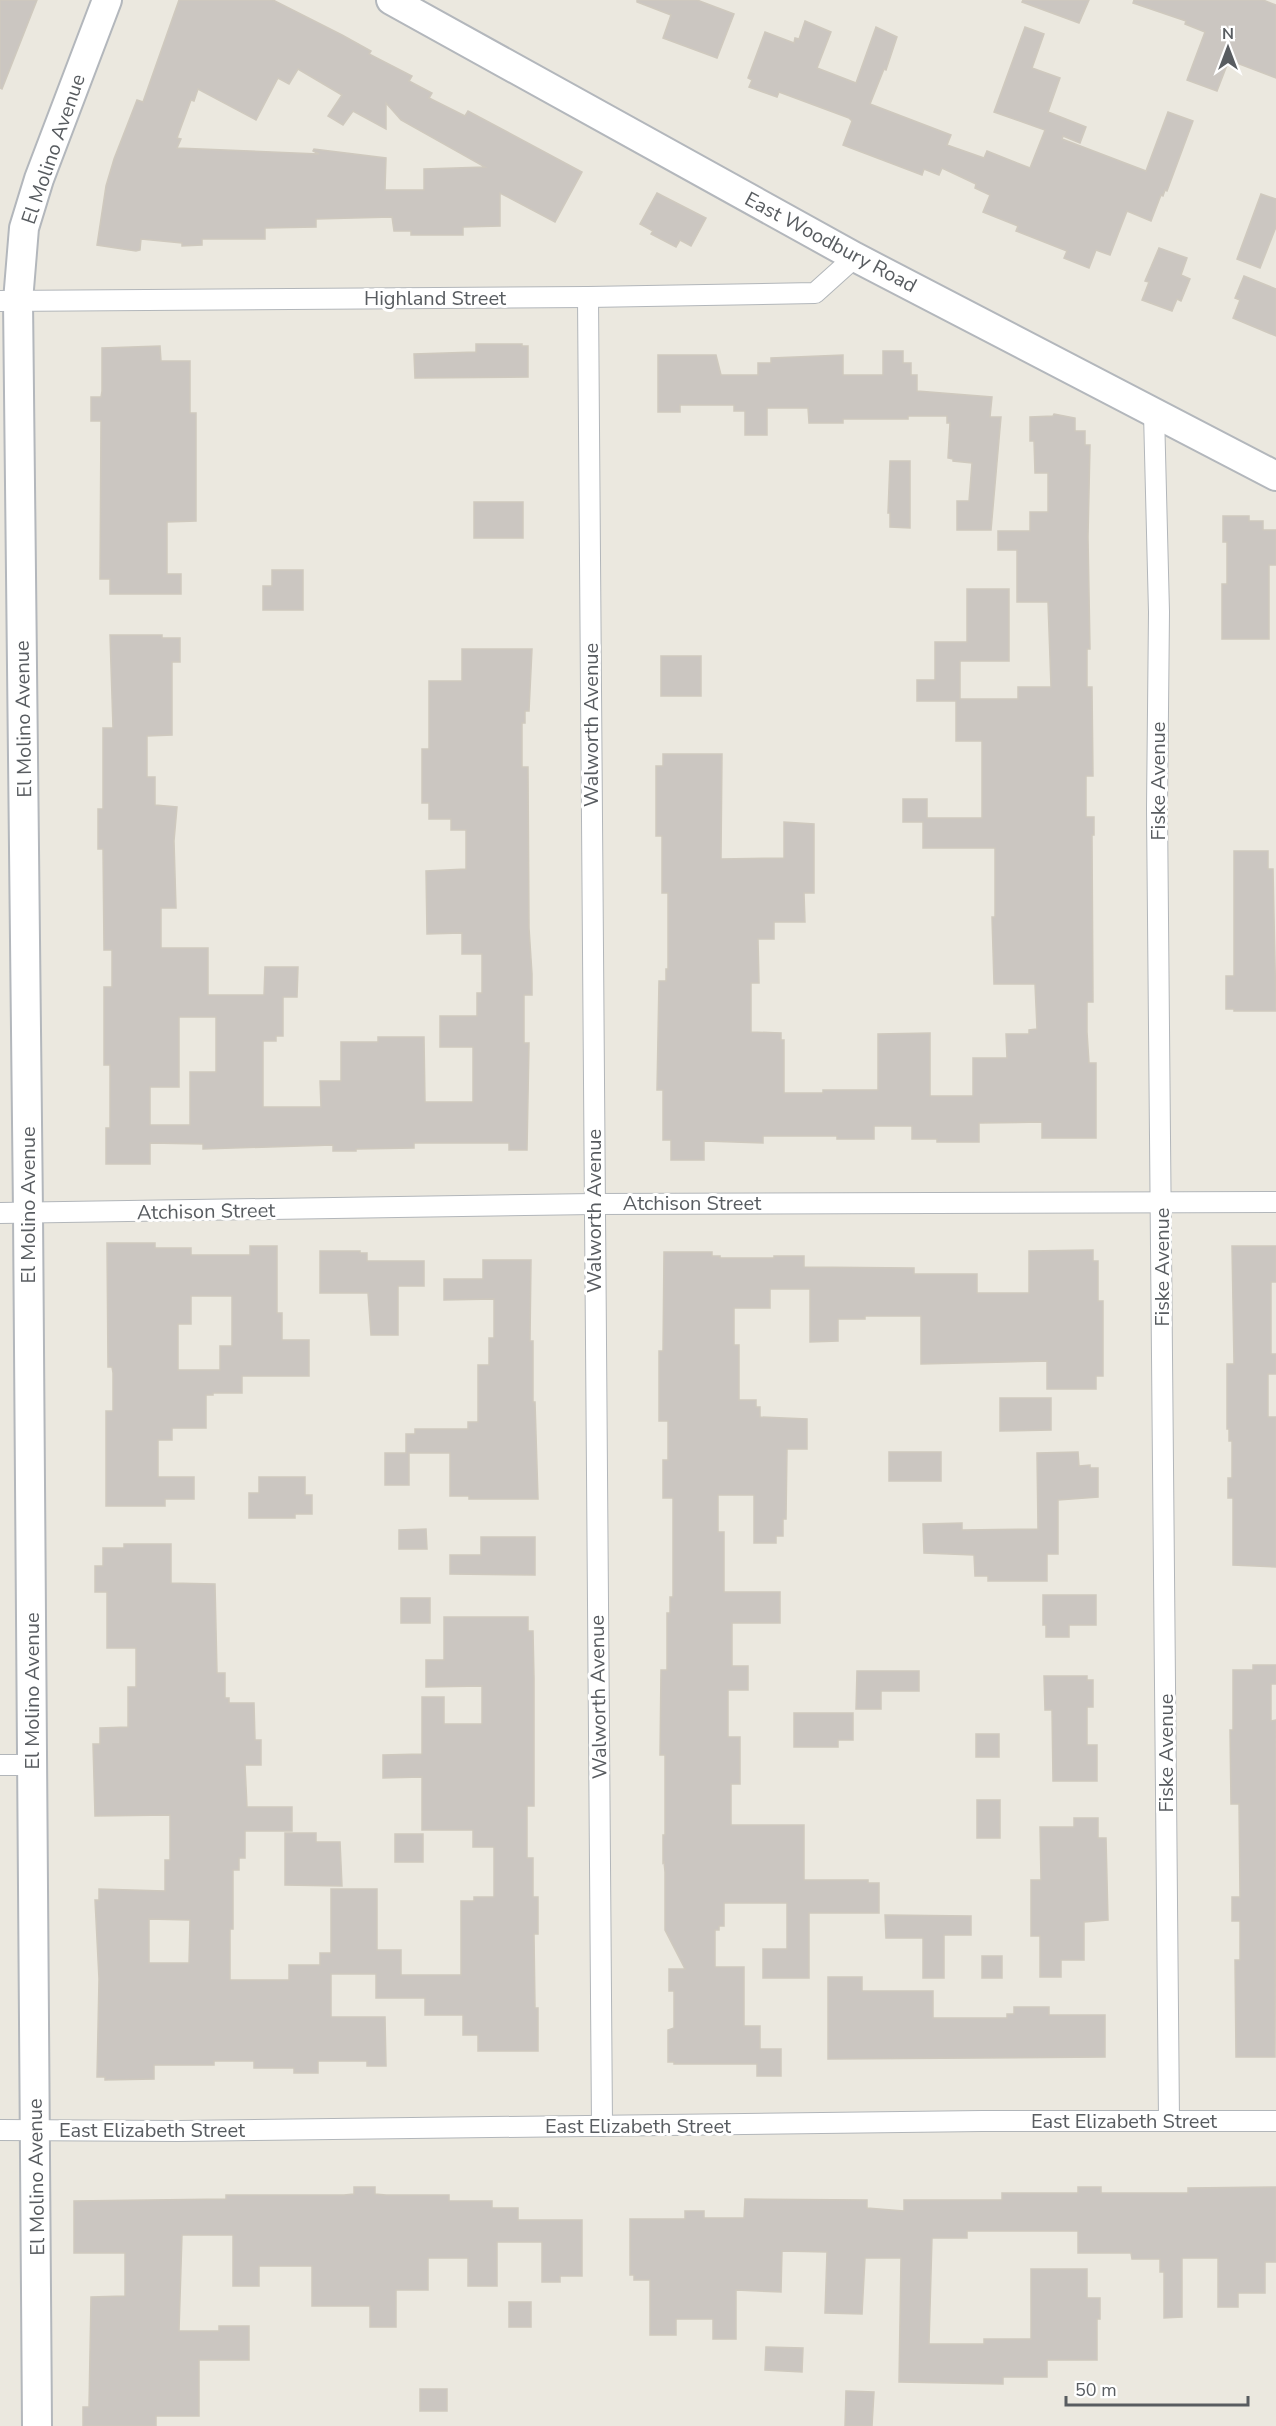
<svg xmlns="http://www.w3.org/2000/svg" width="1276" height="2426" font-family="'Nunito Sans',sans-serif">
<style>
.building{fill:#cbc6c1;stroke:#cfc9be;stroke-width:1.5;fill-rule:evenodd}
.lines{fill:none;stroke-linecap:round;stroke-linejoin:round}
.street-casing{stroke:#b2b6ba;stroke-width:22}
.secondary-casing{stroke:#b3b7bc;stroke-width:32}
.street{stroke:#fff;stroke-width:20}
.secondary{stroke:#fff;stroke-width:28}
.labels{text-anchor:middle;stroke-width:6;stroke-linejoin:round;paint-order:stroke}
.street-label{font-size:20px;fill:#585c60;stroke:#fff}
</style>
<rect width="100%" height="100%" fill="#ebe8df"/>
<g class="building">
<polygon points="0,0 37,0 2,89 0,88"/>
<path d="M179,0H273L342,35L371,51L369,54L412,76L409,81L432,93L429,98L465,116L468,111L582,172L555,222L500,193V226L463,227V235H411V231H394L392,217L316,219V227L265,228V239H202V245L182,246V243L141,239L140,250L136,251L97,245L106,186L114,159L137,100L143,102ZM298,69L342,95L328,116L343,125L353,111L386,129V103L401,120L485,167L424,169V190H385L386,158L314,149L313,151L319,154L177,148L181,139L177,138L191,100L194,101L198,89L256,120L278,78L289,84Z"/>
<polygon points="637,0 697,0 734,14 717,58 663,38 671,15 637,2"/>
<polygon points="1023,0 1089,0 1079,23 1022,2"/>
<polygon points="1134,0 1263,0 1276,5 1276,78 1229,60 1217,91 1187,80 1205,32 1185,24 1186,21 1133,3"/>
<polygon points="805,21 831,32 817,68 856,83 876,27 897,37 886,70 884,69 870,104 951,135 947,145 984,158 987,151 1030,168 1045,130 994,112 1025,27 1044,34 1032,68 1060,78 1048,112 1086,127 1080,143 1063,136 1062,139 1146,171 1168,112 1193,121 1167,191 1165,190 1163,196 1161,195 1151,221 1127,211 1110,255 1096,250 1089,268 1064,258 1067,251 1016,231 1018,226 983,212 990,195 975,188 976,184 942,168 939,175 924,169 922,175 843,145 852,121 849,118 779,92 777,97 749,87 752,80 748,78 765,32 794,43 795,38 799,39"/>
<polygon points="657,193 706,218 691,246 680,240 676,247 651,234 653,231 640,224"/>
<polygon points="1261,194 1276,199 1276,227 1260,268 1237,259"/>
<polygon points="1159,248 1187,258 1181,275 1190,279 1181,301 1177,299 1172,311 1142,300 1149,282 1145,281"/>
<polygon points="1244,276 1276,289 1276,336 1233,318 1240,300 1235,298"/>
<polygon points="476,344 522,344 522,346 528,346 528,377 415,378 414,354 476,352"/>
<polygon points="160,346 161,361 190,361 190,413 196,413 196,521 167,522 167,574 181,574 181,594 110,594 110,579 100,579 101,421 91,421 91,397 101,397 102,391 102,348"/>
<polygon points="883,351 903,351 903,363 911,363 911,375 917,375 917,391 992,397 990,417 1001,417 991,530 957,530 957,501 969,501 972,463 953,461 953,459 948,458 950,423 947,423 947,416 908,416 908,419 843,419 843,423 809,423 808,408 767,408 767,435 745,435 745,411 734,411 734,405 680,405 680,412 658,412 658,355 716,355 721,375 758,375 758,363 771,363 771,358 843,355 843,375 883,375"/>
<polygon points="1054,414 1075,418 1075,431 1085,431 1085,445 1090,445 1088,537 1090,649 1087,649 1087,687 1092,687 1093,776 1086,776 1086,817 1094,817 1094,835 1092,835 1093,1002 1087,1002 1087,1032 1089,1063 1096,1063 1096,1138 1042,1138 1042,1122 979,1123 979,1142 937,1142 937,1139 912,1139 912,1126 874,1126 874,1139 837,1139 837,1136 763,1136 763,1143 704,1141 704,1160 671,1160 671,1140 663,1140 663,1090 657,1090 659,981 666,981 666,969 668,969 668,893 662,893 662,836 656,836 656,766 663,766 663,754 722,754 721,859 784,858 784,822 814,824 814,893 804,893 805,922 774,922 774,939 758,939 759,983 751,983 751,1032 781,1033 781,1040 784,1040 784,1093 823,1093 823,1090 878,1090 878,1034 930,1033 930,1096 973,1096 973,1058 1007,1058 1006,1034 1029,1034 1029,1030 1037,1029 1035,984 994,984 992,917 995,917 995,848 923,848 923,822 903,822 903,799 927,799 927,818 982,818 982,741 956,741 956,701 917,701 917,680 935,680 935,642 967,642 967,589 1009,589 1009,661 960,661 960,699 1018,699 1018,687 1051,687 1048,602 1017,602 1017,550 998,550 998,531 1030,531 1030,512 1048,512 1048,473 1035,473 1034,441 1030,441 1030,417 1053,416"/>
<polygon points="890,461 910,461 910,528 890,527 890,513 888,513"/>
<rect x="474" y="502" width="49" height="36"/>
<polygon points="1223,516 1249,516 1249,521 1263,521 1263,530 1276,530 1276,565 1269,565 1269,639 1222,639 1222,584 1227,584 1227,542 1223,542"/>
<polygon points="272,570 303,570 303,610 263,610 263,586 272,586"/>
<path d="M110,635H162V638H180V662H172V735L147,736V777H155V805L177,807L174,841L176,908H161V948H208V995H264L265,967H298L297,997H283V1036H276V1041H263V1107H321L320,1081H341V1042H378V1037H424L425,1102H473V1047H440V1016H477V993H482V954H462V933L427,934L426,871L466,869V830H451V819H429V803H422V749H429V681H462V649H532L529,711H525V723H522V767H528L529,928L532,974V995H524V1043H529L527,1150H509V1143H414V1148L356,1149V1151H333V1145L203,1149V1144L150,1143V1164H106V1128H110V1065H104V987H112V950H104L103,849H98V809H103V728H113ZM179,1017H216V1072H190V1125H150V1087H179Z"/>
<rect x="661" y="656" width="40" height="40"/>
<polygon points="1234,851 1268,851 1268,869 1273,869 1276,1011 1234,1011 1234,1009 1226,1009 1226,976 1234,976"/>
<path d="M107,1243H155V1248H191V1255H250V1246H277V1313H282V1340H309V1376H242V1393H213V1395H206V1428H172V1440H158V1477H194V1499H165V1506H106V1411H113V1373L112,1367H108ZM191,1296H232V1346H220V1370H178V1324H191Z"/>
<polygon points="1232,1246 1276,1246 1276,1282 1271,1282 1271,1354 1276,1354 1276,1374 1268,1374 1268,1417 1276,1417 1276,1567 1233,1565 1233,1498 1228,1498 1228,1478 1232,1478 1232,1441 1229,1441 1229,1429 1227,1429 1227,1364 1234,1364"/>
<polygon points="1093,1250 1093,1261 1098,1261 1098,1301 1103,1301 1103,1376 1096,1376 1096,1389 1047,1389 1047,1361 921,1364 921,1316 865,1316 865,1319 838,1319 838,1341 810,1342 810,1289 770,1289 770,1308 734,1308 734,1345 739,1345 739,1400 756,1400 756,1407 760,1407 760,1417 807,1419 807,1449 787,1449 786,1519 783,1519 783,1536 776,1536 776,1543 754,1543 754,1495 718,1495 718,1532 724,1532 724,1592 780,1592 780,1623 732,1623 732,1666 748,1666 748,1690 728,1690 728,1737 740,1737 740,1784 731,1784 731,1825 804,1825 804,1880 868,1880 868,1883 879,1883 879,1913 809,1913 809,1978 763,1978 763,1949 787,1949 787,1903 724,1903 724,1926 719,1926 719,1930 715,1930 715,1967 744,1967 744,2026 760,2026 760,2049 781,2049 781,2076 757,2076 757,2064 674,2064 674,2062 668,2062 668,2030 674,2028 674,1991 669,1991 669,1969 685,1969 665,1930 665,1872 664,1862 663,1863 663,1835 665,1835 665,1755 660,1755 661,1670 667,1670 667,1613 670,1613 670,1597 673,1597 673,1498 663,1498 663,1460 668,1460 668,1421 659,1421 659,1351 663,1351 664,1252 712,1252 712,1256 720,1256 720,1258 774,1258 774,1256 804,1256 804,1267 914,1268 914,1274 977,1274 977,1293 1029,1293 1029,1251"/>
<polygon points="320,1251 360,1251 360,1253 367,1253 367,1261 424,1261 424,1286 398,1286 398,1335 371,1335 368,1293 320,1293"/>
<polygon points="483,1260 531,1260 530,1341 533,1341 533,1402 535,1402 538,1499 469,1499 469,1496 450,1496 450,1453 409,1453 409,1485 385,1485 385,1453 406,1453 406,1434 415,1434 415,1429 468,1429 468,1422 478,1422 478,1365 489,1365 489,1338 494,1338 494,1299 444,1300 444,1279 483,1279"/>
<polygon points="1000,1398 1051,1398 1051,1430 1000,1431"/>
<rect x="889" y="1452" width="52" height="29"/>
<polygon points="1078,1452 1079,1466 1090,1465 1090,1468 1098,1468 1098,1497 1058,1500 1058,1554 1047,1554 1047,1581 988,1581 988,1576 975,1576 974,1555 924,1553 923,1524 962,1523 962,1530 1038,1529 1037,1453"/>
<polygon points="259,1477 305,1477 305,1495 312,1495 312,1514 295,1514 295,1518 249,1518 249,1493 259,1493"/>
<polygon points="426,1529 427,1549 399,1549 399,1530"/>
<polygon points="481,1537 535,1537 535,1575 450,1574 450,1555 481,1555"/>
<path d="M124,1544H171V1583L215,1584L217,1673H225V1698H229V1703H254L255,1740H261V1765H245L247,1807H292V1831H245V1858H239V1870H233V1929H230V1980H289V1965H320V1953H331V1889H377V1950H401V1975H461V1901H474V1897H494V1847H473V1830H422V1777L383,1778V1755L422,1754V1697H444V1724H482V1686L426,1687V1660H444V1617H528V1631H533L534,1678V1806H527V1858H533V1897H538V1934H534L535,2008H538V2051H478V2035H463V2015H425V1998H376V1974H331V2017H385L386,2066H367V2061H318V2073H294V2068H254V2061H214V2065H154V2079L105,2080V2077H97L99,1979L95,1900H99V1889L165,1891V1860H170V1815L95,1816L93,1744H100V1728L128,1727V1687H136V1648H107V1592H95V1566H103V1548H124ZM149,1919L190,1920L189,1963H149Z"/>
<polygon points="1043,1595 1096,1595 1096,1625 1069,1625 1069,1637 1046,1637 1046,1625 1043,1625"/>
<rect x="401" y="1598" width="29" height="25"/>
<polygon points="1253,1665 1276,1665 1276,1684 1271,1684 1271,1721 1276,1720 1275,2057 1236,2057 1235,1960 1240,1960 1240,1921 1232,1921 1232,1897 1240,1897 1239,1804 1231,1804 1230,1730 1233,1730 1233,1670 1253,1670"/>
<polygon points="857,1671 919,1671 919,1691 881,1691 881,1709 856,1709"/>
<polygon points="1044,1676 1087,1676 1087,1680 1093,1680 1093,1707 1087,1707 1087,1745 1097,1745 1097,1781 1053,1781 1052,1710 1045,1710"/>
<polygon points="794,1713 853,1713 853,1740 838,1740 838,1747 794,1747"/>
<rect x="976" y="1734" width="23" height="23"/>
<rect x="977" y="1800" width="23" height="38"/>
<polygon points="1074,1818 1098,1818 1098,1838 1106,1838 1108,1920 1084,1922 1084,1960 1061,1960 1061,1977 1040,1977 1040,1936 1031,1936 1031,1880 1041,1880 1040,1827 1074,1827"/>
<polygon points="285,1833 316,1833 316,1842 340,1842 342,1886 285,1885"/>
<rect x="395" y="1834" width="28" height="28"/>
<polygon points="885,1915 971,1916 971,1935 944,1935 944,1978 923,1978 923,1938 886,1938"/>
<rect x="982" y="1956" width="20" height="22"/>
<polygon points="828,1977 862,1977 862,1991 933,1991 933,2018 1007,2018 1007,2014 1014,2014 1014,2007 1049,2007 1049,2015 1105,2015 1105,2057 828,2059"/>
<polygon points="354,2187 375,2187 375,2194 386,2195 449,2195 449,2201 492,2201 492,2208 518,2208 518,2220 582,2220 582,2276 560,2276 560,2282 542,2282 542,2242 497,2242 497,2286 468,2286 468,2258 428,2258 428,2290 396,2290 396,2327 370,2327 370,2306 312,2306 312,2266 259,2266 259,2286 233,2286 233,2235 182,2235 179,2331 219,2331 219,2326 249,2326 249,2360 199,2360 199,2416 156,2416 156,2426 83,2426 83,2407 89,2407 91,2297 125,2296 125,2253 74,2253 74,2201 226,2199 226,2195 344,2195 354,2194"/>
<polygon points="1078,2187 1101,2187 1101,2193 1188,2193 1188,2188 1276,2187 1276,2262 1265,2262 1265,2293 1238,2293 1238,2307 1218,2307 1218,2258 1182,2258 1182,2317 1164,2318 1164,2272 1160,2272 1160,2259 1132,2259 1131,2253 1078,2253 1078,2231 967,2231 967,2238 932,2238 929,2344 984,2344 984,2339 1031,2339 1031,2269 1087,2269 1087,2298 1100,2298 1100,2319 1097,2319 1097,2360 1047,2360 1047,2377 1003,2377 1003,2384 899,2382 901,2258 865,2258 862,2314 825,2313 827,2252 782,2251 781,2292 736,2290 736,2339 713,2339 713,2319 676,2319 676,2335 650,2335 650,2280 634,2280 634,2275 630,2275 630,2219 685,2219 685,2211 704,2211 704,2218 744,2218 745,2199 867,2200 867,2208 904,2211 904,2200 1002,2200 1002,2193 1078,2193"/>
<rect x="509" y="2302" width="22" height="25"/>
<polygon points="766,2347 803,2348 802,2372 765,2370"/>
<rect x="420" y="2389" width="27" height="22"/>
<polygon points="846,2391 874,2392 872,2426 845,2426"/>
</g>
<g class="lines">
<defs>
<g id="street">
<polyline points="588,297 602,2126"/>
<polyline points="0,301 588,297 815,293 855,257"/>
<polyline points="1154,413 1159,612 1157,809 1169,2121"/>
<polyline points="0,1213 594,1204 1276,1202"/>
<polyline points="0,1765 32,1765"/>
<polyline points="0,2130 178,2131 982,2121 1276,2121"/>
</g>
<g id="secondary">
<polyline points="391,0 855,257 1276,476"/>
<polyline points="37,2426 28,1213 18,301 24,228 39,179 107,0"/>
</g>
</defs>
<use href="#street" class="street-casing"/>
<use href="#secondary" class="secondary-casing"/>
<use href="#street" class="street"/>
<use href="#secondary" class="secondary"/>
</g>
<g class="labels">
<g class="street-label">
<text transform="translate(53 149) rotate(-71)" y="7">El Molino Avenue</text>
<text transform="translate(831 242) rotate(28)" y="7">East Woodbury Road</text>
<text x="435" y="305">Highland Street</text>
<text transform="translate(23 719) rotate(-91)" y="7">El Molino Avenue</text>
<text transform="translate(591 725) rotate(-90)" y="7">Walworth Avenue</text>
<text transform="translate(1158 781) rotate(-90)" y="7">Fiske Avenue</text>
<text x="692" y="1210">Atchison Street</text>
<text transform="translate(28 1205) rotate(-90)" y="7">El Molino Avenue</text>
<text transform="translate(206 1211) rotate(-1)" y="7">Atchison Street</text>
<text transform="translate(594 1211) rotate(-90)" y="7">Walworth Avenue</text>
<text transform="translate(1162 1267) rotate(-90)" y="7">Fiske Avenue</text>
<text transform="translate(32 1691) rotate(-90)" y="7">El Molino Avenue</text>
<text transform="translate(598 1697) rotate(-91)" y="7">Walworth Avenue</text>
<text transform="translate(1166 1753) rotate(-90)" y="7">Fiske Avenue</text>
<text x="1124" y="2128">East Elizabeth Street</text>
<text x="638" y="2133">East Elizabeth Street</text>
<text x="152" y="2137">East Elizabeth Street</text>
<text transform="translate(36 2177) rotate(-91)" y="7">El Molino Avenue</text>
</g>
</g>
<g transform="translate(1228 48)" stroke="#ffffff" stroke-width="4.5" paint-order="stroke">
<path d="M0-4.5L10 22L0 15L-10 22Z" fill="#585c60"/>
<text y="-9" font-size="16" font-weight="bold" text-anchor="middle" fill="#585c60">N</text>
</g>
<path d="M1066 2396v9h182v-9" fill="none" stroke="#585c60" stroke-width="3"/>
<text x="1075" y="2396" font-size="18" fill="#585c60" stroke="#ffffff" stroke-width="4.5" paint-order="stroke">50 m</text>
</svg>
